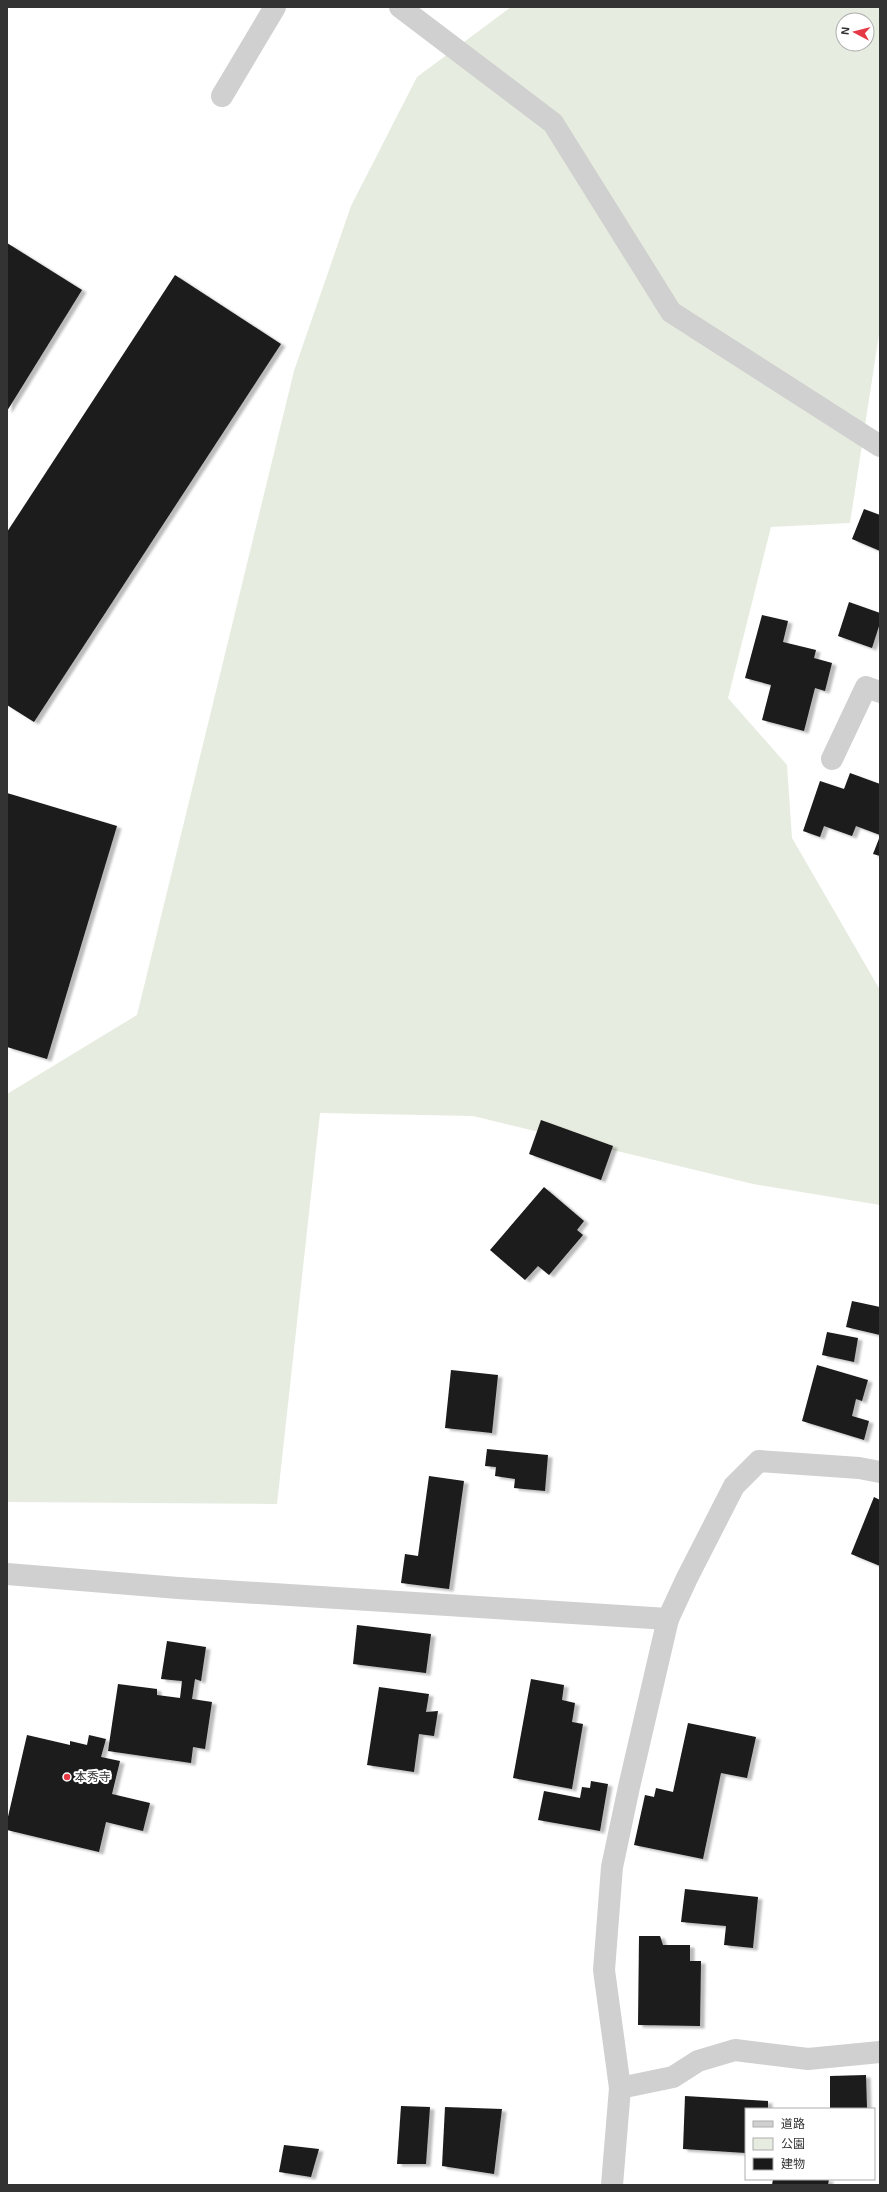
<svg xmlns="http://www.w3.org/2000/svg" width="887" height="2192" font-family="'Exo 2','Noto Sans JP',sans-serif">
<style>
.green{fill:#e6ecdf;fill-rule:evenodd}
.building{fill:#1a1a1a;filter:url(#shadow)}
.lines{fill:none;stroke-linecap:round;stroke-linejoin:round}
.street{stroke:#d0d0d0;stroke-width:22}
.poi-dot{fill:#e63946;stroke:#fff;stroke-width:1.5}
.labels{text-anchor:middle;stroke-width:4;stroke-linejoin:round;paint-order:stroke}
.poi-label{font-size:12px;fill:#333;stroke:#fff;text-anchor:start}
</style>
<defs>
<filter id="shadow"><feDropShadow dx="4.5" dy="2.5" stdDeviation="1" flood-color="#0004"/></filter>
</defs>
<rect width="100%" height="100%" fill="#fff"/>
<path class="green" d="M511,7H880V328L850,523L771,527L728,698L787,765L792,838L880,990V1205L753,1184L473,1116L320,1113L277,1504L7,1502V1094L137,1015L294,371L351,206L417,77ZM843,20H867V44H843Z"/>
<g class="building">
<polygon points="7,243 82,290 7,411"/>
<polygon points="175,275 281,344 34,722 7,705 7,532"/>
<polygon points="864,509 880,515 880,551 852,539"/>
<polygon points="849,602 880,613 880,623 872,648 838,636"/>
<polygon points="762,615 788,621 783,642 816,650 814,658 832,663 825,691 815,688 804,731 762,720 771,685 745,678"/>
<polygon points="850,773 880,784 880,835 856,826 852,836 824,826 820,837 803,831 820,781 844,789"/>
<polygon points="7,793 117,826 47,1059 7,1047"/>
<polygon points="880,836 880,856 873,854"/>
<polygon points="541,1120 613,1146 601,1180 529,1154"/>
<polygon points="544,1187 584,1221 577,1230 583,1235 549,1275 538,1266 525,1280 490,1250"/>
<polygon points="852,1301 880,1307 880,1335 846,1327"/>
<polygon points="827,1332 858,1338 854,1362 822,1355"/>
<polygon points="817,1365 868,1380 862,1401 856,1399 852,1416 869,1421 864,1440 802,1421"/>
<polygon points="451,1370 498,1375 492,1433 445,1428"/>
<polygon points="487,1449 548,1455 545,1491 514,1488 515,1479 495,1476 496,1467 485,1466"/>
<polygon points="429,1476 464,1481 449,1589 401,1583 405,1554 418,1556"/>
<polygon points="874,1497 880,1500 880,1566 851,1554"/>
<polygon points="357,1625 431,1634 426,1673 353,1664"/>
<polygon points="167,1641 206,1647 201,1681 195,1679 192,1699 212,1702 205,1749 193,1747 191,1763 108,1751 118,1684 157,1689 157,1695 180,1698 182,1681 161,1679"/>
<polygon points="531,1679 564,1685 562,1700 575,1703 572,1722 583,1724 572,1789 513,1778"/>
<polygon points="379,1687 429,1694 426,1712 438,1711 434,1736 419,1734 414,1772 367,1765"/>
<polygon points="688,1723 756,1737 747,1778 721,1773 703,1859 634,1845 645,1795 654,1797 656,1788 673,1792"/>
<polygon points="27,1735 70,1745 70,1741 87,1745 89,1735 106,1739 101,1757 120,1761 112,1794 150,1803 143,1831 106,1822 99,1852 7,1830 7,1821"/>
<polygon points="591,1781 608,1784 600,1831 538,1820 544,1791 580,1798 582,1787 590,1788"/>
<polygon points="685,1889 758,1897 753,1948 724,1945 726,1926 681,1922"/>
<polygon points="639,1936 660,1936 663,1945 690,1945 690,1961 701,1961 700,2026 638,2025"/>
<polygon points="866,2075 867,2108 830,2109 830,2076"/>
<polygon points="685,2096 768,2101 768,2109 746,2109 746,2153 683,2149"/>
<polygon points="401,2106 430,2107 426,2164 397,2164"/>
<polygon points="445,2107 502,2109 494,2174 442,2166"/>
<polygon points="284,2145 319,2149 311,2177 279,2172"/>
<polygon points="773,2179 829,2179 828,2185 772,2185"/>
</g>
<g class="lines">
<g class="street">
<polyline points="400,7 553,123 671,312 880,446"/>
<polyline points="222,96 275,7"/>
<polyline points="832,759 866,687 880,692"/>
<polyline points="7,1574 178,1588 668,1619"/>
<polyline points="620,2088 673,2077 698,2061 735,2050 808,2059 880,2052"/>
<polyline points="612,2185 620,2088 604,1970 612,1867 629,1787 668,1619 687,1578 734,1486 759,1461 859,1468 880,1472"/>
</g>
</g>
<circle class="poi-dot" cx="67" cy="1777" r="4"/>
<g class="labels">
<g class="poi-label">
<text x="75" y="1781">本秀寺</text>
</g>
</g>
<rect width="887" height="2192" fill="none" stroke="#333333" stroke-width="16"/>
<rect x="745" y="2108" width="130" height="72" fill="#ffffff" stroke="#adadad"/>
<rect x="753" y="2121" width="20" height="6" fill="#d0d0d0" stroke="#adadad"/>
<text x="781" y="2128" font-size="12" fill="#333333">道路</text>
<rect x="753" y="2138" width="20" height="12" fill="#e6ecdf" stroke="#adadad"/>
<text x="781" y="2148" font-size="12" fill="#333333">公園</text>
<rect x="753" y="2158" width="20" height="12" fill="#1a1a1a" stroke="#adadad"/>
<text x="781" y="2168" font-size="12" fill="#333333">建物</text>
<g transform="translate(855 32) rotate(277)"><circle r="19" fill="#ffffff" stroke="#adadad"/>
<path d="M0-3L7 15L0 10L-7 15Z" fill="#e63946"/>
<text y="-6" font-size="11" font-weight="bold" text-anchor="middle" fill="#333333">N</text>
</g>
</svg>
